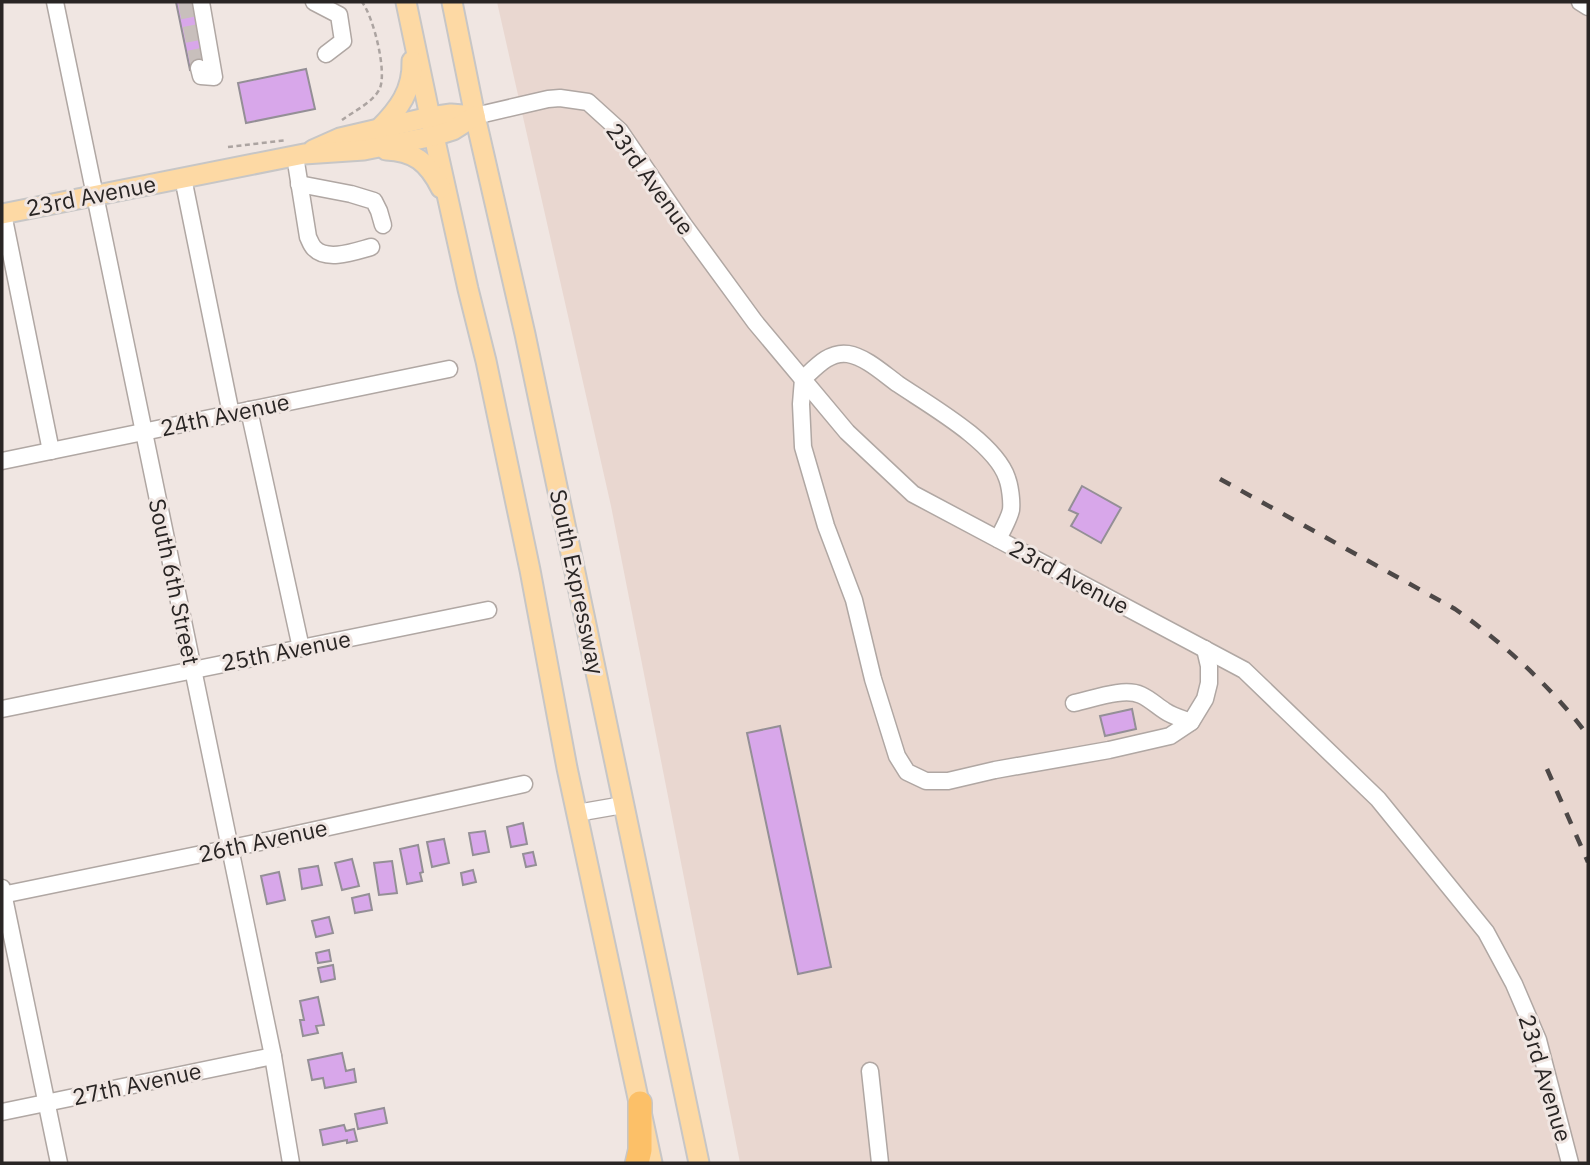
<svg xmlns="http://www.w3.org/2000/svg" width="1590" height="1165" font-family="'IBM Plex Sans',sans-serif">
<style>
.built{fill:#e9d7d0}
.building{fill:#d8a7ea;stroke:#948f96;stroke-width:2}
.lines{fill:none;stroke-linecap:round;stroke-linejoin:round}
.minor-tunnel{stroke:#c8bfbc;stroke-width:16;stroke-dasharray:16 8;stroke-linecap:butt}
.minor-casing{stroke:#b0a7a3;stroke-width:19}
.major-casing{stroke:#c7c6c6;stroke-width:23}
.highway-casing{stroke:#c7c6c6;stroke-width:26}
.path{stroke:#aca4a1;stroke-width:2.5;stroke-dasharray:5 3.5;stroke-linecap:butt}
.minor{stroke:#fff;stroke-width:16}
.major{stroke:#fdd9a4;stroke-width:19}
.highway{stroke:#fcc068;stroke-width:23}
.rail{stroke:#4d4847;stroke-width:4.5;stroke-dasharray:12 12;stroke-linecap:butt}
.labels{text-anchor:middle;stroke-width:6;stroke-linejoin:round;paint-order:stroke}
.street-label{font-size:23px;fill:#292524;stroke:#f0e6e2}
</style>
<rect width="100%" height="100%" fill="#f0e6e2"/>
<polygon class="built" points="497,2 1588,2 1588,1163 740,1163 611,506"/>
<g class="building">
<polygon points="176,2 193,2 206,66 190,70"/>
<polygon points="306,69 315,109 246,123 238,83"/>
<polygon points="1082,486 1121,508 1101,543 1071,526 1078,514 1069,510"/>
<polygon points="1132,709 1136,729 1105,736 1100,716"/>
<polygon points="780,726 831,967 798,974 747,733"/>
<polygon points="523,823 527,844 511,847 507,827"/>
<polygon points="485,831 489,852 473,855 469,833"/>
<polygon points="444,839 449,863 432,867 427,842"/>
<polygon points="418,845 423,872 420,873 422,881 407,884 400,849"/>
<polygon points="533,852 536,865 526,867 523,854"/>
<polygon points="352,859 359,886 342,890 335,863"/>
<polygon points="392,861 397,893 379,895 374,863"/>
<polygon points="318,866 322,885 302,889 299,869"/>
<polygon points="473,870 476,882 463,885 461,873"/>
<polygon points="279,872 285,900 267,904 261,876"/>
<polygon points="369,894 372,910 355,913 352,898"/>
<polygon points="329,917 333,933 316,937 312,921"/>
<polygon points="329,950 331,961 318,963 316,953"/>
<polygon points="333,965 335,979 321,982 318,968"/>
<polygon points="318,997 324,1025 316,1026 318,1033 303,1036 300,1020 304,1020 300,1001"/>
<polygon points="342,1053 346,1071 354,1069 356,1082 325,1088 323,1078 312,1080 308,1060"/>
<polygon points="384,1108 387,1123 358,1129 355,1114"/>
<polygon points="344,1125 346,1131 354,1129 357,1141 347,1143 347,1140 323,1145 320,1130"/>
</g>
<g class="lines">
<polyline class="minor-tunnel" points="186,2 199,68"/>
<defs>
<g id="minor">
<polyline points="55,2 273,1056 291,1163"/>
<polyline points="314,2 339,15 343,41 326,54"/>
<polyline points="1580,2 1588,7"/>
<polyline points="199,68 201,76 214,77 201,2"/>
<polyline points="475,116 548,99 560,98 588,102 620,131 684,225 755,322 847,432 913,494 1244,670 1378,799 1486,932 1514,984 1538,1040 1570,1163"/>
<path d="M295,156L308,237C310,241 311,245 314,248C327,262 356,251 371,247"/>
<polyline points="183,178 231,414"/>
<polyline points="299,184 351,194 374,201 379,211 383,225"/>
<polyline points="3,214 51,451"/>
<polyline points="249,410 301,648"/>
<polyline points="2,461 449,369"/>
<path d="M998,539C1002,531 1009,519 1011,510C1012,501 1010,486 1007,478C995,442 929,405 898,384C884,374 866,357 848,354C829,351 815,368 803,379L801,404L803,447L826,526L854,600L873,679L897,756L907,772L926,781H948L995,770L1109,750L1170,736L1191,722L1205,699L1209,683V666L1205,649"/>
<path d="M1074,703C1093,699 1124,687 1141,695C1150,699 1157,706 1165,711C1172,716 1183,719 1191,722"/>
<polyline points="2,709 488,610"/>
<polyline points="577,813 623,805"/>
<polyline points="2,888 59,1163"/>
<polyline points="2,895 270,840 524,784"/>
<polyline points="870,1071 880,1163"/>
<polyline points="2,1112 273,1056"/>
</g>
<g id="major">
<polyline points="406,2 434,136 468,289 486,361 530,570 567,768 652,1163"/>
<polyline points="452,2 475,116 525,334 699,1163"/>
<path d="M379,129C399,109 413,90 412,61"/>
<polyline points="313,150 340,138 430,117 451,114 475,116"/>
<path d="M386,150C414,151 428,162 441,188"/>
<polyline points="2,214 304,154 364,150 434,136 453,130 475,116"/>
</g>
<polyline id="highway" points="637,1163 640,1150 640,1103"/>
</defs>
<use href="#minor" class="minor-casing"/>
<use href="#major" class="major-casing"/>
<use href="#highway" class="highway-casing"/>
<g class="path">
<path d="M342,120C354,111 374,102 380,88C387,70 373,16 362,2"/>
<polyline points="228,147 287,140"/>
</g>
<use href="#minor" class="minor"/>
<use href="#major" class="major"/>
<use href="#highway" class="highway"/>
<g class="rail">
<path d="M1220,479L1455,609C1502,642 1554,689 1588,736"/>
<polyline points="1547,769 1588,862"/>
</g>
</g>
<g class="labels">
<g class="street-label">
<text transform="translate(650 179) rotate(54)" y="8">23rd Avenue</text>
<text transform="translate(91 196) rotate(-11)" y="8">23rd Avenue</text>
<text transform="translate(225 415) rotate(-12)" y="8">24th Avenue</text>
<text transform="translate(1069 577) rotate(28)" y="8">23rd Avenue</text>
<text transform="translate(174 582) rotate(78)" y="8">South 6th Street</text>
<text transform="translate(577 582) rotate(78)" y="8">South Expressway</text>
<text transform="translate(286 651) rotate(-11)" y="8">25th Avenue</text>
<text transform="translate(263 841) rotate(-12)" y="8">26th Avenue</text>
<text transform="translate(1545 1078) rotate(73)" y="8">23rd Avenue</text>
<text transform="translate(137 1084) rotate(-12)" y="8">27th Avenue</text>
</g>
</g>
<rect width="1590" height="1165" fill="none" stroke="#292524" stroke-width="7"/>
</svg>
